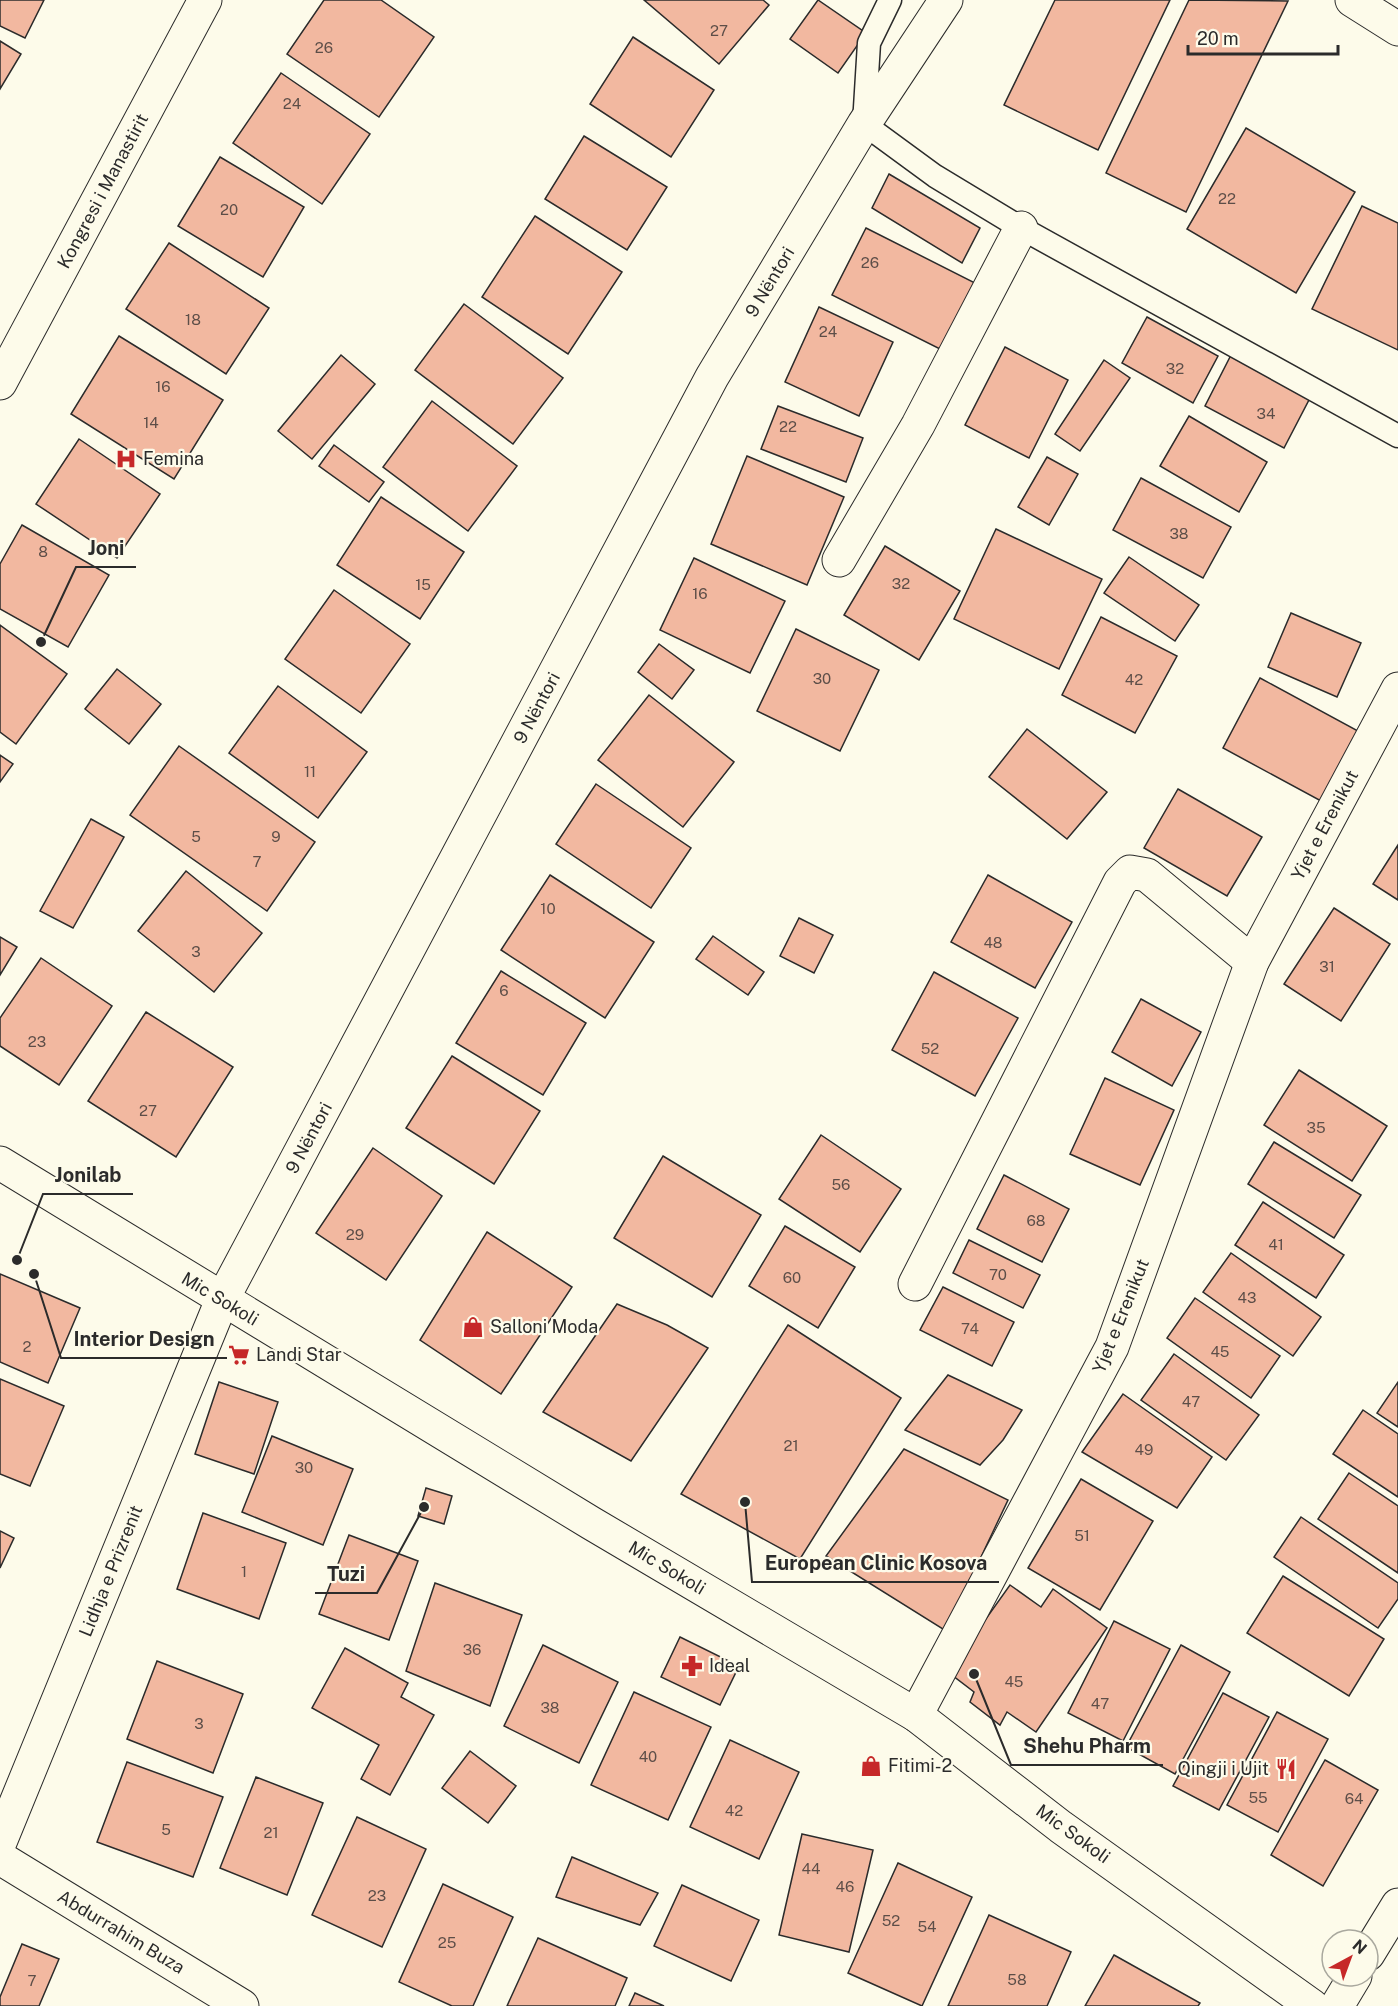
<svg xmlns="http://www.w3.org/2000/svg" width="1398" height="2006" font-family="'Public Sans',sans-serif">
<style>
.building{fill:#f2b8a0;stroke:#2b2b2b;stroke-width:1.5}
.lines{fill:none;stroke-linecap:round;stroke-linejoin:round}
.lane-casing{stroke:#2b2b2b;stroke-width:25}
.street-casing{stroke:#2b2b2b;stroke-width:35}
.secondary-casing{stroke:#2b2b2b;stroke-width:35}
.lane{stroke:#fdfbea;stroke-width:22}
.street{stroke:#fdfbea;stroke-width:33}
.secondary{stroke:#fdfbea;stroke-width:33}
.labels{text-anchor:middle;stroke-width:4.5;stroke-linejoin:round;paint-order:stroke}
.number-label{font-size:15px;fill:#5d4e48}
.street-label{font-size:18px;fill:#2b2b2b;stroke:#fdfbea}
.poi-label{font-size:18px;fill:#2b2b2b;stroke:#fdfbea;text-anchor:start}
.leader{fill:none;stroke:#2b2b2b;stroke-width:2}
.callout-dot{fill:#2b2b2b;stroke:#fdfbea;stroke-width:2}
.callout-label{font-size:20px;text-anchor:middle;font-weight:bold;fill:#2b2b2b;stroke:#fdfbea;stroke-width:4.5;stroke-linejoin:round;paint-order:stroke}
</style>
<rect width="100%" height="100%" fill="#fdfbea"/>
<g class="building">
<polygon points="0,0 44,0 25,38 0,26"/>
<polygon points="324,0 381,0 434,37 379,117 287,54"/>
<polygon points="644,0 763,0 769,5 719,64"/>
<polygon points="818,0 866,33 838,73 790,39"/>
<polygon points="1055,0 1170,0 1098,150 1004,105"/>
<polygon points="1189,0 1288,1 1186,212 1106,173"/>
<polygon points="633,37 714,90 671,157 590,104"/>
<polygon points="0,41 21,54 0,89"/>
<polygon points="281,73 370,134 322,204 233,143"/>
<polygon points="1246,128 1355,192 1296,293 1187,229"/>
<polygon points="584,136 667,187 627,250 545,199"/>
<polygon points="220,157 304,207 263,277 178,226"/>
<polygon points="889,174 980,228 962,263 872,208"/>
<polygon points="1362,206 1398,223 1398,350 1312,309"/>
<polygon points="535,216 622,272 568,354 482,297"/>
<polygon points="866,228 977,284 944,351 832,295"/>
<polygon points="169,243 269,308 226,374 126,309"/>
<polygon points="464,304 563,378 513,444 415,370"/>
<polygon points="819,307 893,342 859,416 785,382"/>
<polygon points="1147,317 1218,356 1193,403 1122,363"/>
<polygon points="119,336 223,400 174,479 71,414"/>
<polygon points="1005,347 1068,380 1029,458 965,425"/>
<polygon points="341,355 375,384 312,459 278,431"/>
<polygon points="1231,355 1311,396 1284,448 1205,406"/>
<polygon points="1104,360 1130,378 1080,451 1055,434"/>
<polygon points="432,401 517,466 468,531 383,467"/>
<polygon points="778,406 863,438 846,482 761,449"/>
<polygon points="1189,416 1267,462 1239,512 1160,466"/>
<polygon points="79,439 160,494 117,558 36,504"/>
<polygon points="334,445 384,482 369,502 319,466"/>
<polygon points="747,456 844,497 807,585 711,544"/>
<polygon points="1047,457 1078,474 1049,525 1018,507"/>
<polygon points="1141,478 1231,527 1203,578 1113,530"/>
<polygon points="381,497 464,552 420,619 337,565"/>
<polygon points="22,525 109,575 68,647 0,609 0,564"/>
<polygon points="996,529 1102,579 1059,669 954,619"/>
<polygon points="885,546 960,591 919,660 844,615"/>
<polygon points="1129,557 1199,605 1175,641 1104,593"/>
<polygon points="694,558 785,601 750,673 660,630"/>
<polygon points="334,590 410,644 361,713 285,659"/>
<polygon points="1291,613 1361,643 1337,697 1268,667"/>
<polygon points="1101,617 1177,656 1135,733 1062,695"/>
<polygon points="0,625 67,674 16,744 0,732"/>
<polygon points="796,629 879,670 840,751 757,711"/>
<polygon points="659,644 694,670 672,699 638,672"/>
<polygon points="117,669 161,704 129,744 85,709"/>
<polygon points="1260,678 1358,731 1321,801 1223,748"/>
<polygon points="278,686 367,752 318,818 229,753"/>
<polygon points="649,695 734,762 683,827 598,760"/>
<polygon points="1027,729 1107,792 1067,839 989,777"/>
<polygon points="179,746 315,842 267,911 130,815"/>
<polygon points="0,755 13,764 0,782"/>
<polygon points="596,784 691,848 651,908 556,844"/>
<polygon points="1178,789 1262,837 1227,896 1144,848"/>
<polygon points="91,819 124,837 73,928 40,911"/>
<polygon points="1398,845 1398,900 1373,884"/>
<polygon points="186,871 262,933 214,992 138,931"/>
<polygon points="550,875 654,942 605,1018 501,950"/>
<polygon points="988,875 1072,922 1035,988 951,942"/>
<polygon points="1334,908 1390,944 1341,1021 1284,984"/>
<polygon points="799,918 833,935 814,973 780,956"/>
<polygon points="713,936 764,972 748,995 696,959"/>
<polygon points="0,937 17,947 0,975"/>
<polygon points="41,958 112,1006 59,1085 0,1046 0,1018"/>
<polygon points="501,971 586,1023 543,1095 456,1043"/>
<polygon points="934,972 1018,1018 975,1096 892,1050"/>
<polygon points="1141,999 1201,1032 1172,1086 1112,1052"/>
<polygon points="146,1012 233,1067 176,1157 88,1101"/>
<polygon points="452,1056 540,1111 494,1184 406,1128"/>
<polygon points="1299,1070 1387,1126 1352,1181 1264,1125"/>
<polygon points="1105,1078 1174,1110 1140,1185 1070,1154"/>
<polygon points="821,1135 901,1189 860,1252 779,1199"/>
<polygon points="1274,1142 1361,1195 1334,1238 1248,1184"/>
<polygon points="373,1148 442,1196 386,1280 316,1233"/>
<polygon points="663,1156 761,1215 712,1297 614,1238"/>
<polygon points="1004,1175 1069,1209 1042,1262 977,1229"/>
<polygon points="1263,1202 1344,1255 1316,1298 1235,1245"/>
<polygon points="785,1226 855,1267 818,1328 749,1286"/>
<polygon points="487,1232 572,1287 501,1394 420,1340"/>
<polygon points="969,1240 1040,1275 1023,1308 953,1273"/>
<polygon points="1231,1253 1321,1317 1293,1356 1203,1292"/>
<polygon points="0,1274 80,1308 48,1383 0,1362"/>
<polygon points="943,1287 1014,1322 992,1366 920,1330"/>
<polygon points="1195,1298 1280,1356 1251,1398 1167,1338"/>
<polygon points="617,1304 667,1325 708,1348 631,1461 543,1412"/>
<polygon points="788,1325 901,1398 800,1559 681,1494"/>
<polygon points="1174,1354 1259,1415 1226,1460 1141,1400"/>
<polygon points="948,1375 1022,1410 1003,1440 980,1465 905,1430"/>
<polygon points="0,1379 64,1406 30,1486 0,1474"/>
<polygon points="219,1382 278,1402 254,1474 195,1454"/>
<polygon points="1398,1382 1398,1427 1377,1413"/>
<polygon points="1123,1394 1212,1457 1177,1508 1082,1452"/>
<polygon points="1363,1410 1398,1434 1398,1497 1333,1454"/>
<polygon points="272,1436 353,1469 323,1545 242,1512"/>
<polygon points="904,1449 1008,1500 946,1631 826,1556"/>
<polygon points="1349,1473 1398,1506 1398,1573 1318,1519"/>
<polygon points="1081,1479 1153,1521 1100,1610 1028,1568"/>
<polygon points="426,1488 452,1496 444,1524 418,1516"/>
<polygon points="203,1513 286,1543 259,1619 177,1589"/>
<polygon points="1301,1517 1398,1583 1398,1599 1378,1628 1274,1557"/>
<polygon points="0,1531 14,1538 0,1568"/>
<polygon points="349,1535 418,1561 389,1640 319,1614"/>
<polygon points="1283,1576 1384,1639 1349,1696 1247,1633"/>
<polygon points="435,1583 522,1615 490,1706 406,1671"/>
<polygon points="1010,1585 1041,1607 1053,1589 1107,1628 1036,1732 1007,1712 1000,1725 970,1702 974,1692 948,1672"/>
<polygon points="1114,1621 1170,1649 1123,1741 1068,1713"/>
<polygon points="680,1637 739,1666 720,1705 661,1677"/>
<polygon points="543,1645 618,1682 579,1763 504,1726"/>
<polygon points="1181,1645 1230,1672 1175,1774 1126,1747"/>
<polygon points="345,1648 408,1683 401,1697 434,1715 390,1795 361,1779 379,1745 312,1708"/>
<polygon points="157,1661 243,1694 213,1773 127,1739"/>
<polygon points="634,1692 711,1727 668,1820 591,1785"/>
<polygon points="1223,1693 1269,1717 1219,1810 1173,1786"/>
<polygon points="1277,1712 1328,1739 1278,1832 1227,1805"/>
<polygon points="730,1740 799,1772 759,1859 690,1827"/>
<polygon points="470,1751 516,1786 488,1823 442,1788"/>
<polygon points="1325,1760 1378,1790 1323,1886 1271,1855"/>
<polygon points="127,1762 223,1797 193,1877 97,1842"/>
<polygon points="256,1777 323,1803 287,1895 220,1868"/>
<polygon points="357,1817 426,1849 382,1947 312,1915"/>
<polygon points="802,1834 873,1850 849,1952 779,1935"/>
<polygon points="572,1857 658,1893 640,1925 556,1897"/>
<polygon points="898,1863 972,1897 922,2006 848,1973"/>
<polygon points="443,1884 513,1917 473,2006 452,2006 399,1982"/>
<polygon points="682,1885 759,1920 731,1981 654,1946"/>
<polygon points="989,1915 1071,1952 1047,2006 948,2006"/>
<polygon points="538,1938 627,1978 615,2006 507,2006"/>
<polygon points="22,1944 59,1959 39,2006 0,2006 0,1997"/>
<polygon points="1114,1955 1200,2003 1198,2006 1085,2006"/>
<polygon points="635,1993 664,2006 629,2006"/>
</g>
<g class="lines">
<defs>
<polyline id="lane" points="890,0 869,43 864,124 935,176 1021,228 1398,436"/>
<g id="street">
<polyline points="1352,0 1398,29"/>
<polyline points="0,383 205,0"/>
<polyline points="839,560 918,425 1021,228"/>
<polyline points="0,1163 591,1523 916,1715 1061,1827 1312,2006"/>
<polyline points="915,1284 1120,882 1130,872 1147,875 1252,962"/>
<polyline points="916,1715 1112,1347 1252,962 1398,689"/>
<polyline points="0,1842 222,1300 712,377 864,124 946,0"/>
<polyline points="0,1858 242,2006"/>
</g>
<g id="secondary">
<polyline points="1368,1954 1398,1905"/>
<polyline points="1337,2006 1355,1976"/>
</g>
</defs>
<use href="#lane" class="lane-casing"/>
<use href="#street" class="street-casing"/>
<use href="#secondary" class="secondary-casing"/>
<use href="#lane" class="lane"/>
<use href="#street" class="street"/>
<use href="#secondary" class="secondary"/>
</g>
<defs>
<symbol id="hospital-bare" viewBox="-9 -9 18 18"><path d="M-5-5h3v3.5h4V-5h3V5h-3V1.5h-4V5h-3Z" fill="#c62828" stroke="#fdfbea" stroke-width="2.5" paint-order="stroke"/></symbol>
<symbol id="shop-bare" viewBox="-9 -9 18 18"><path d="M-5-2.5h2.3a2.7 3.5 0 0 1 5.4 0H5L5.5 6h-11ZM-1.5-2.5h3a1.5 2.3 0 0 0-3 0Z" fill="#c62828" stroke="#fdfbea" stroke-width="2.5" paint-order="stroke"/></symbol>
<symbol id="supermarket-bare" viewBox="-9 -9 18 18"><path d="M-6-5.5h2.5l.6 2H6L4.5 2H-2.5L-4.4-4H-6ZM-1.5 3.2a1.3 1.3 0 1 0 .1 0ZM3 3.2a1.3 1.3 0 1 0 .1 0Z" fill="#c62828" stroke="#fdfbea" stroke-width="2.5" paint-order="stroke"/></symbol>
<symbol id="pharmacy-bare" viewBox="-9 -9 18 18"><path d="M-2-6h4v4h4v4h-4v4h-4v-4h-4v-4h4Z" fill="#c62828" stroke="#fdfbea" stroke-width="2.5" paint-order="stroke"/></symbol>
<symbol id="restaurant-bare" viewBox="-9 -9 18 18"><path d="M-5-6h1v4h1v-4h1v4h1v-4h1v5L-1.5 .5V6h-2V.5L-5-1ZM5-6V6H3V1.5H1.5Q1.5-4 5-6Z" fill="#c62828" stroke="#fdfbea" stroke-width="2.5" paint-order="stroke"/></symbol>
</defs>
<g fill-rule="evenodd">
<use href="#hospital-bare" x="111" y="444" width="30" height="30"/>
<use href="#shop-bare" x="458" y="1312" width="30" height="30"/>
<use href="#supermarket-bare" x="224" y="1340" width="30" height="30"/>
<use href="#pharmacy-bare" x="677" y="1651" width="30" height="30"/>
<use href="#shop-bare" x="856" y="1751" width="30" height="30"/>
<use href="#restaurant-bare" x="1271" y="1754" width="30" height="30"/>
</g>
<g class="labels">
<g class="number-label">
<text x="719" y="36">27</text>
<text x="324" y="53">26</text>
<text x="292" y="109">24</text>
<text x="1227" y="204">22</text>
<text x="229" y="215">20</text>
<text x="870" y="268">26</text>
<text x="193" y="325">18</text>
<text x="828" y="337">24</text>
<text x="1175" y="374">32</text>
<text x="163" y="392">16</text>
<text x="1266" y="419">34</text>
<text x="151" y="428">14</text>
<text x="788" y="432">22</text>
<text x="1179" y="539">38</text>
<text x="43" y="557">8</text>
<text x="901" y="589">32</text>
<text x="423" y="590">15</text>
<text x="700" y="599">16</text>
<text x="822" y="684">30</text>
<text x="1134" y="685">42</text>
<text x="310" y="777">11</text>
<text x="196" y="842">5</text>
<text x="276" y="842">9</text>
<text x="257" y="867">7</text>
<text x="548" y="914">10</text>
<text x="993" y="948">48</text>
<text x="196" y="957">3</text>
<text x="1327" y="972">31</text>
<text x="504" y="996">6</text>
<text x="37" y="1047">23</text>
<text x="930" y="1054">52</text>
<text x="148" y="1116">27</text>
<text x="1316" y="1133">35</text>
<text x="841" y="1190">56</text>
<text x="1036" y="1226">68</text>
<text x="355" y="1240">29</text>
<text x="1276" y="1250">41</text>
<text x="998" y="1280">70</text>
<text x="792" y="1283">60</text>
<text x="1247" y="1303">43</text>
<text x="970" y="1334">74</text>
<text x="27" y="1352">2</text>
<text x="1220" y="1357">45</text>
<text x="1191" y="1407">47</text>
<text x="791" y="1451">21</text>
<text x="1144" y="1455">49</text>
<text x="304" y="1473">30</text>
<text x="1082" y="1541">51</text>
<text x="244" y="1577">1</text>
<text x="472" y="1655">36</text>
<text x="1014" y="1687">45</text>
<text x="1100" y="1709">47</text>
<text x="550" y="1713">38</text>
<text x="199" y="1729">3</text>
<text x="648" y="1762">40</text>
<text x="1258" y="1803">55</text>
<text x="1354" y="1804">64</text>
<text x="734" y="1816">42</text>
<text x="166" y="1835">5</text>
<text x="271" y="1838">21</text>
<text x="811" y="1874">44</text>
<text x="845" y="1892">46</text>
<text x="377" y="1901">23</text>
<text x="891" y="1926">52</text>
<text x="927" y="1932">54</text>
<text x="447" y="1948">25</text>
<text x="1017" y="1985">58</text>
<text x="32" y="1986">7</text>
</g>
<g class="street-label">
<text transform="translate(103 191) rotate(-62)" y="6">Kongresi i Manastirit</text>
<text transform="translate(770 282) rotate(-59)" y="6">9 Nëntori</text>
<text transform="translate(537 708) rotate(-62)" y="6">9 Nëntori</text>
<text transform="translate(1325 825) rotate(-62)" y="6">Yjet e Erenikut</text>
<text transform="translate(309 1138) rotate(-62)" y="6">9 Nëntori</text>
<text transform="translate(220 1299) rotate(31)" y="6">Mic Sokoli</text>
<text transform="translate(1121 1316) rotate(-68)" y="6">Yjet e Erenikut</text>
<text transform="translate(667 1568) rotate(31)" y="6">Mic Sokoli</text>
<text transform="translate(111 1571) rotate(-68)" y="6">Lidhja e Prizrenit</text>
<text transform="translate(1073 1834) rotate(36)" y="6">Mic Sokoli</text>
<text transform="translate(121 1932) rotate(31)" y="6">Abdurrahim Buza</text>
</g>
<g class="poi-label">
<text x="143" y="465">Femina</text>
<text x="490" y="1333">Salloni Moda</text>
<text x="256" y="1361">Landi Star</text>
<text x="709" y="1672">Ideal</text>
<text x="888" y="1772">Fitimi-2</text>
<text x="1269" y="1775" text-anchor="end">Qingji i Ujit</text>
</g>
</g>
<path class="leader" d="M41 642L76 567H136M17 1260L43 1194H133M34 1274L61 1358H227M745 1502L752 1582H999M424 1507L377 1593H315M974 1674L1011 1765H1163"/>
<g class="callout-dot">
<circle cx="41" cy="642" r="6"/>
<circle cx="17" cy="1260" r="6"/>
<circle cx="34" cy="1274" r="6"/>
<circle cx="745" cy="1502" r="6"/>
<circle cx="424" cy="1507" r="6"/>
<circle cx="974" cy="1674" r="6"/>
</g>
<g class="callout-label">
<text x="106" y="555">Joni</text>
<text x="88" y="1182">Jonilab</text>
<text x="144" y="1346">Interior Design</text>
<text x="876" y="1570">European Clinic Kosova</text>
<text x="346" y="1581">Tuzi</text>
<text x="1087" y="1753">Shehu Pharm</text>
</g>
<g transform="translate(1350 1958) rotate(41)"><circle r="28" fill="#fdfbea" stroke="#a9a89e" stroke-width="1.5"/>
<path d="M0-4.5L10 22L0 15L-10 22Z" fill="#c62828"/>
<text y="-9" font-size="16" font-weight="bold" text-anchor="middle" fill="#2b2b2b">N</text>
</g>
<path d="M1188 45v9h150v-9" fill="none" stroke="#2b2b2b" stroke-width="3"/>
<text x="1197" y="45" font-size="18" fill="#2b2b2b" stroke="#fdfbea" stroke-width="4.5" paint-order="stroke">20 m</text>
</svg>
